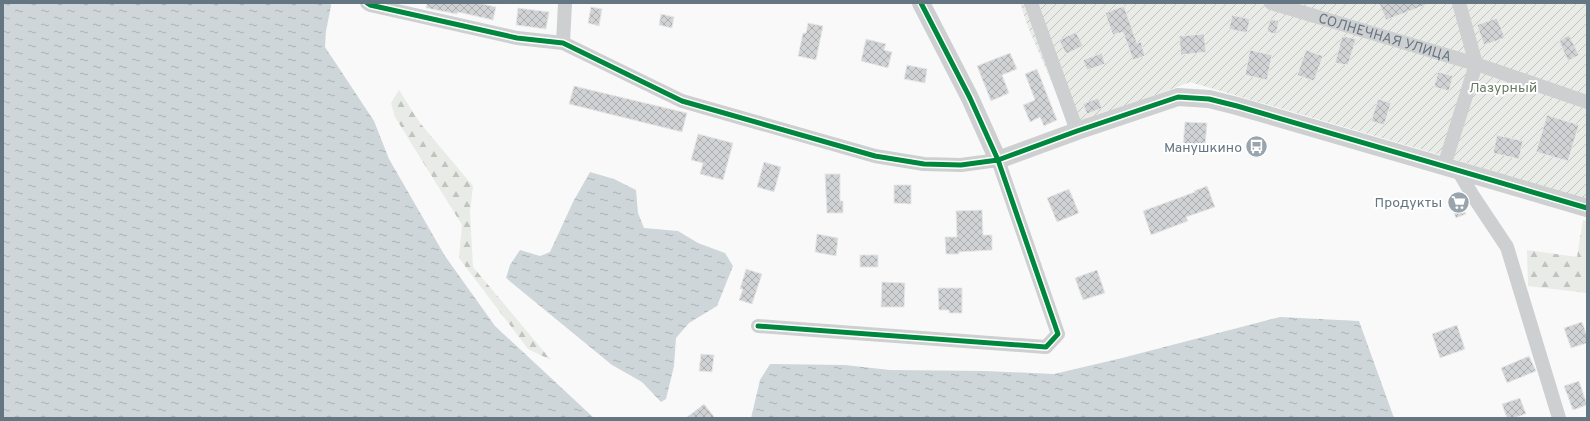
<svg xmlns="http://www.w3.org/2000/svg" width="1590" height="421" font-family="Overpass,sans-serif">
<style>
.forest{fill:url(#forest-firs)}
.garden{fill:url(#garden-furrows)}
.water{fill:url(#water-ripples)}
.building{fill:url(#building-cross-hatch);stroke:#e8e8e8}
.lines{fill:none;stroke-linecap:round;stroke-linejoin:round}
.minor{stroke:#cecfd0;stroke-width:14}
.tertiary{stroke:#cecfd0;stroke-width:18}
.cycleway-casing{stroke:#fff;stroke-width:8}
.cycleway{stroke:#00873e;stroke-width:5}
.labels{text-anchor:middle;stroke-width:4;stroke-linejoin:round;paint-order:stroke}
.street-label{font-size:14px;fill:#657683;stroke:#fff}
.park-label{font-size:14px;fill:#687a64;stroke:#fff}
.poi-label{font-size:14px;fill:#657683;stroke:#fff;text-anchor:end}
</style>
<defs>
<pattern id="forest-firs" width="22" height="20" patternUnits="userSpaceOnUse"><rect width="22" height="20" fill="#e8ebe6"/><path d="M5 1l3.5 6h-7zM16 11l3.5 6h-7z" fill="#c0c3c0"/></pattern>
<pattern id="garden-furrows" width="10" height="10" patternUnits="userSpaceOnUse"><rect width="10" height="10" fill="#e8ebe6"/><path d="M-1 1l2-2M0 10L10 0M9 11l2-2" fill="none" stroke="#c0c3c0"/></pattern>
<pattern id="water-ripples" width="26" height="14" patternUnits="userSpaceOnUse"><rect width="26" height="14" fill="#ced6d9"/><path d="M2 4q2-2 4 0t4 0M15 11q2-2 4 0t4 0" fill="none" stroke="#abb2b5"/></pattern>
<pattern id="building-cross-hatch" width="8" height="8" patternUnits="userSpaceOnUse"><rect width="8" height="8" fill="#d0d2d3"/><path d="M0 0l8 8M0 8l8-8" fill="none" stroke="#acafb1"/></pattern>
</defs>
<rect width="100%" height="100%" fill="#f9f9f9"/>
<g class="forest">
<polygon points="399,90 420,123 473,186 470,212 473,267 551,360 528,349 459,258 462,225 395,117 391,103"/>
<polygon points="1583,220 1587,221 1587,293 1528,286 1527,250 1577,257"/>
</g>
<polygon class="garden" points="1020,3 1587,3 1587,201 1437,154 1190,82 1071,127 1028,27"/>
<g class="water">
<polygon points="3,3 331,3 331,6 326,31 325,47 374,121 389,159 445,256 495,326 594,418 3,418"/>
<polygon points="590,172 614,179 636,190 638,213 644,228 678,231 698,243 725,253 733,266 717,306 689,323 676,338 674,366 666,399 661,402 642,382 612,365 506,278 510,265 520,250 540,256 550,252 573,202"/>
<polygon points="1280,317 1359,321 1394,418 751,418 760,380 770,364 845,365 890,370 985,371 1054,374 1122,358"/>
</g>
<g class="building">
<polygon points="427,3 478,3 496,7 493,20 458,12 457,14 426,8"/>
<polygon points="1379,3 1428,3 1428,4 1386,20"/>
<polygon points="1124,6 1137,43 1141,42 1145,56 1133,60 1123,32 1113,35 1105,13"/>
<polygon points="591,7 602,9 599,26 588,23"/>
<polygon points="518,8 549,12 546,29 516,25"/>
<polygon points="661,14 674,17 672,28 659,25"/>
<polygon points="1232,15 1250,19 1247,33 1229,29"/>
<polygon points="1497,18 1505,38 1484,45 1477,25"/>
<polygon points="1270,19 1279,21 1276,34 1267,32"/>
<polygon points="808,23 823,26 816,60 798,56 803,33 806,33"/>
<polygon points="1076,32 1083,46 1066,54 1059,40"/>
<polygon points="1204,34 1206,52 1181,55 1179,36"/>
<polygon points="1569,35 1579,55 1568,61 1559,41"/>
<polygon points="1342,36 1356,39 1348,65 1335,63"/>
<polygon points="866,39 886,44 884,50 892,52 888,68 861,61"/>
<polygon points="1250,50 1272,55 1267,80 1245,75"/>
<polygon points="1306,50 1323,56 1314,81 1297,75"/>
<polygon points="1010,53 1017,69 1002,75 1009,93 991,101 977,66"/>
<polygon points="1102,53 1105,64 1087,70 1083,60"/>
<polygon points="907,65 927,69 925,83 904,79"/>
<polygon points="1037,69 1057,120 1044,126 1040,117 1030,122 1023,105 1035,100 1025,74"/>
<polygon points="1438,72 1453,76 1449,91 1434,87"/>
<polygon points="574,86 687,113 682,132 569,104"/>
<polygon points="1098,98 1102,108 1087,114 1083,104"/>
<polygon points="1378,99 1391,103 1384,125 1371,121"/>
<polygon points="1547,115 1579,125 1568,161 1536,152"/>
<polygon points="1185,122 1207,123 1205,147 1183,145"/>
<polygon points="698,134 733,143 723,180 700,174 703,163 691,160"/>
<polygon points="1497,135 1523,141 1519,159 1493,153"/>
<polygon points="764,162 781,167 774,192 757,187"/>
<polygon points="825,174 840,174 840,201 843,201 843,213 827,213"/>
<polygon points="894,185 911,185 911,204 894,203"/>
<polygon points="1207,186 1215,207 1186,217 1188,221 1151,235 1143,211 1195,192 1194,191"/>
<polygon points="1069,189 1079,213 1057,222 1047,198"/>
<polygon points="1458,197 1466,214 1456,218 1449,202"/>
<polygon points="982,210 983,235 992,235 992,250 959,252 959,254 946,254 945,237 957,237 956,211"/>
<polygon points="817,234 838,238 836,256 815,252"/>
<rect x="860" y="255" width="18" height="12"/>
<polygon points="746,269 762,274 752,304 739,300 743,289 740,289"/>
<polygon points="1097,270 1105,293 1083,300 1075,278"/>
<polygon points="882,282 905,283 904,307 881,307"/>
<polygon points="938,288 962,288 962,313 949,313 949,310 939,310"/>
<polygon points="1582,322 1587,336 1587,343 1571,348 1564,328"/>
<polygon points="1457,325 1465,349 1440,358 1432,334"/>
<polygon points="701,354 714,355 712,372 699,371"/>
<polygon points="1529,356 1536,371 1507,383 1501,368"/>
<polygon points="1579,381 1587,405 1573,410 1564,386"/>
<polygon points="1520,398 1526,414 1513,418 1507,418 1502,404"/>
<polygon points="704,404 715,418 686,418"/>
</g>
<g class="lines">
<g class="minor">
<polyline points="367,3 370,5 517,38 563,43 682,101 875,156 924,164 961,165 998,160 1058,334 1046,347 758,326"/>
<polyline points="1031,3 1077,131"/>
<path id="s1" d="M1271,3L1476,64L1587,102"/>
<polyline points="563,43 565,3"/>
<polyline points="1444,166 1476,64 1459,3"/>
<polyline points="1459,172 1473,196 1507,247 1559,418"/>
</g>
<polyline class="tertiary" points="921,3 970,98 998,160 1077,131 1178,97 1209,99 1237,106 1587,208"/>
<defs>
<g id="cycleway">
<polyline points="367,3 370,5 517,38 563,43 682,101 875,156 924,164 961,165 998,160 1058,334 1046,347 758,326"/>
<polyline points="921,3 970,98 998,160 1077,131 1178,97 1209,99 1237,106 1587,208"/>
</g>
</defs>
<use href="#cycleway" class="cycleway-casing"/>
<use href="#cycleway" class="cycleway"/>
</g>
<defs>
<symbol id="bus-disc" viewBox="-11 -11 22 22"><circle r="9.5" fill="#99a4ac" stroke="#fff"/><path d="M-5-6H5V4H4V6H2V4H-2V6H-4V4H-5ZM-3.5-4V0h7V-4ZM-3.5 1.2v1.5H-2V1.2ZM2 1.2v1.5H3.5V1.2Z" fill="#fff"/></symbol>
<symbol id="supermarket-disc" viewBox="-11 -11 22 22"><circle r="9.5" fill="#99a4ac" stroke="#fff"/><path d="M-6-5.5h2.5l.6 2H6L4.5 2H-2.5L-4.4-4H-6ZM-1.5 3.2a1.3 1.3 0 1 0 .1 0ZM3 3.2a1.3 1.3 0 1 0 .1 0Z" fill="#fff"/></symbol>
</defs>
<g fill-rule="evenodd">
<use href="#bus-disc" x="1244" y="134" width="25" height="25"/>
<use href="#supermarket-disc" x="1446" y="190" width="25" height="25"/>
</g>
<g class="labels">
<g class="street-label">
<text dy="5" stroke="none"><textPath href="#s1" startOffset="119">СОЛНЕЧНАЯ УЛИЦА</textPath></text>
</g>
<g class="park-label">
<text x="1503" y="92">Лазурный</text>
</g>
<g class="poi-label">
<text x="1242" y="152">Манушкино</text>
<text x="1442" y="207">Продукты</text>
</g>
</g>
<rect width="1590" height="421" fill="none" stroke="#657683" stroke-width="8"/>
</svg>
